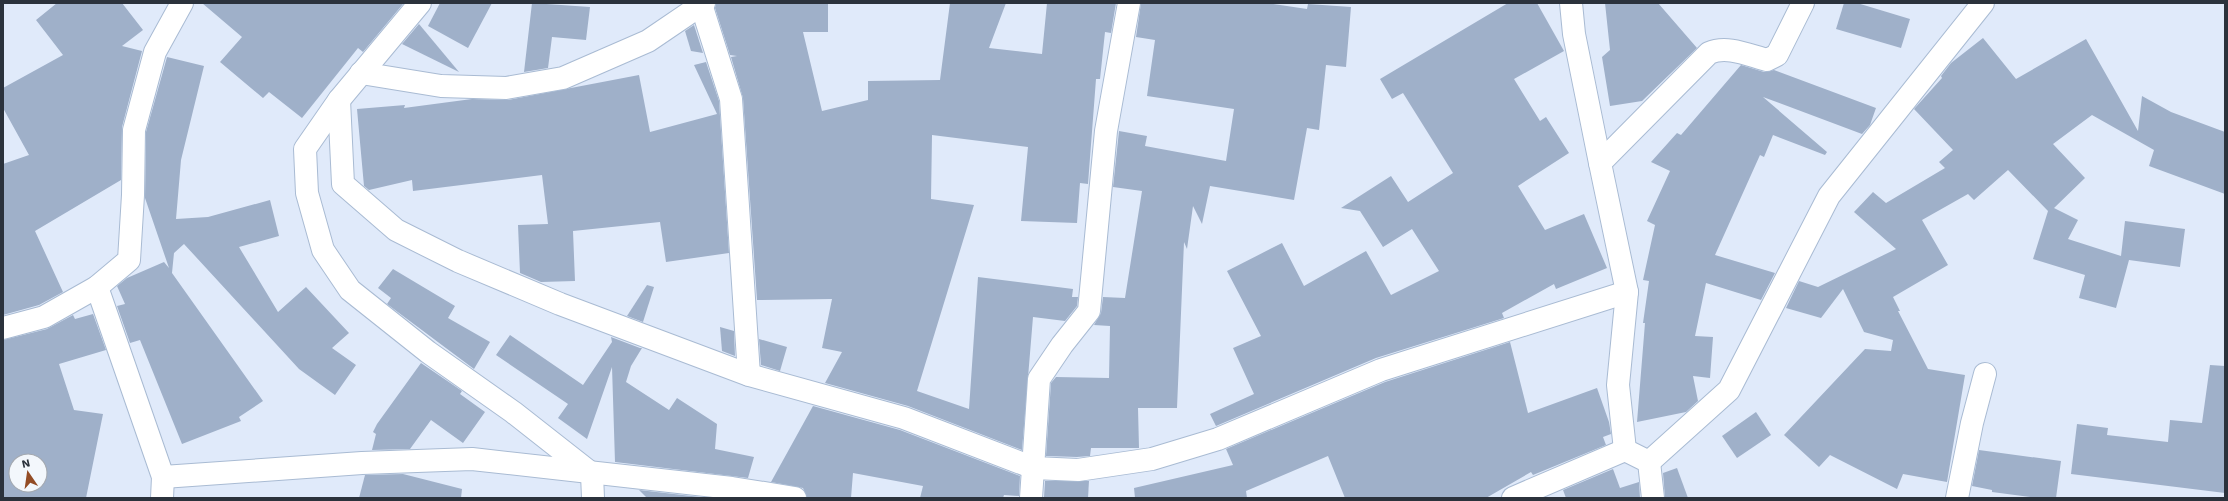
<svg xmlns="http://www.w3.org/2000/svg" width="2228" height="501" font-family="'Work Sans',sans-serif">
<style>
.building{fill:#9fb0c9;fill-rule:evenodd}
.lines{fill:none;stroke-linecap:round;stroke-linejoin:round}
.street-casing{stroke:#a9bbd3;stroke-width:24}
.street{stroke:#fff;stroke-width:22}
</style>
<rect width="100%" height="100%" fill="#e0eafa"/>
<g class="building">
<polygon points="57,3 122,3 143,30 122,46 142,51 122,127 121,180 35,231 63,292 39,305 3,315 3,164 29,155 3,108 3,88 63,55 36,20"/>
<polygon points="202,3 402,3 403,4 363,52 358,48 302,118 269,92 263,98 220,62 242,37"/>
<polygon points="440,3 492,3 468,48 428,26"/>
<polygon points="532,3 590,7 586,40 552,37 548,68 524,72"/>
<polygon points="716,3 828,3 828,32 803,32 822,111 868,100 868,81 940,80 950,3 1006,3 989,48 1042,54 1047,3 1116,3 1111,33 1105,32 1100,79 1096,79 1088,184 1080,183 1077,223 1021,221 1028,147 932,135 931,199 974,205 917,391 969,409 978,277 1073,289 1072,297 1078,297 1077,306 1065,321 1033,317 1022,450 908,406 825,383 842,352 822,348 832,299 757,300 743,98 731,57 737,56 730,55 715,8"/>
<polygon points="1141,3 1266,3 1307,9 1308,4 1351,7 1346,67 1326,65 1319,130 1307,128 1294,200 1210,186 1202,224 1193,206 1187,249 1184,242 1177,408 1138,408 1139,448 1091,448 1090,456 1077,457 1046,456 1051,383 1056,377 1109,378 1110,326 1094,325 1101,313 1103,297 1125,298 1142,191 1113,187 1119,131 1147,136 1145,146 1226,161 1234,109 1147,96 1155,40 1136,37"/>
<polygon points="1508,3 1537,3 1564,51 1514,79 1540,121 1546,117 1569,153 1518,186 1545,230 1584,214 1607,268 1556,289 1554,284 1502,313 1504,318 1376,358 1216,426 1210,414 1254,394 1233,348 1261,336 1227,271 1282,243 1304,286 1366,251 1391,295 1439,271 1412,229 1383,247 1360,211 1341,208 1391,176 1408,202 1453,173 1403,93 1392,99 1380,79"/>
<polygon points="1605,3 1658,3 1697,48 1642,101 1610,106 1602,57 1610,50"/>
<polygon points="1844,3 1857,3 1910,19 1901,48 1836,29"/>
<polygon points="419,24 459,72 402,44"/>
<polygon points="694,25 703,53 691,51 685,31"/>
<polygon points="1983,38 2016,79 2086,39 2138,131 2142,96 2171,112 2225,132 2225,194 2149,166 2154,150 2092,115 2053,144 2085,178 2054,208 2078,220 2068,239 2121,256 2125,221 2185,229 2180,267 2129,260 2116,308 2079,298 2085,275 2033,259 2048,211 2008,170 1974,200 1968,194 1922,220 1948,265 1893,297 1900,311 1898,311 1928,369 1965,375 1947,482 1903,474 1897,489 1830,455 1819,467 1784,435 1865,349 1891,351 1893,340 1864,332 1843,289 1821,318 1786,308 1799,281 1818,287 1896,249 1854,212 1873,192 1886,203 1945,168 1939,162 1953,150 1914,109 1942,78 1941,76 1951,63"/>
<polygon points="167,57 204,66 181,160 176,219 208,217 270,200 279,236 239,247 278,312 306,287 349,333 332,348 356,365 335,395 299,369 184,244 174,253 172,273 263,401 239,417 241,421 182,444 140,340 130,343 117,306 125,304 117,286 127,278 164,262 169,268 145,198 146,132"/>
<polygon points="706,62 719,101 729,253 666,262 660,222 573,231 575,281 541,282 520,273 518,225 548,224 542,175 413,191 412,180 369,190 364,186 357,109 405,105 404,108 472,99 508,100 639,75 650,132 717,114 694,65"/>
<polygon points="1741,65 1764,72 1774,70 1876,108 1870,125 1862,134 1763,97 1827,152 1825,155 1773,135 1764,157 1760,155 1715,255 1775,273 1761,300 1706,283 1695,336 1713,337 1710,378 1693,376 1698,401 1686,412 1637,422 1645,323 1643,323 1649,281 1643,280 1655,225 1647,221 1670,171 1651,162 1677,133 1681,135"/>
<polygon points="393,269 455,306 448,318 490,342 474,369 387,304 391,298 378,288"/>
<polygon points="647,285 654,287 643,322 627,316"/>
<path d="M93,314L106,350L59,364L74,410L103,414L86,498H3V340L47,329L73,315L75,319ZM16,461H40V485H16Z"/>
<polygon points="720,327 734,331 735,356 722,351"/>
<polygon points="510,335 583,385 612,342 611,337 640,348 642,348 631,366 626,382 669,410 677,398 717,424 715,449 754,457 748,478 615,462 612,367 587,439 558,418 568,404 496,355"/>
<polygon points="759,339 787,347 780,371 761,365"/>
<polygon points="1510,342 1528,413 1597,388 1609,422 1611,434 1603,437 1606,445 1533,475 1531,472 1486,498 1345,498 1328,456 1246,491 1247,498 1135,498 1134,488 1233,465 1226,449 1385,382"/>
<polygon points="421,363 462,391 460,394 485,412 463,443 431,420 410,449 372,450 376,434 373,432 377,424"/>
<polygon points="2210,365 2225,366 2225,493 2071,474 2077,424 2108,428 2107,435 2168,442 2170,420 2202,423"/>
<polygon points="813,406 900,430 1020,476 1019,496 1004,495 1003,498 920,498 923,486 853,473 851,498 807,498 803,488 771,482"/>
<polygon points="1756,412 1771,435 1737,458 1722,436"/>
<polygon points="1979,450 2061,461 2056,498 2037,498 1992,492 1992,490 1972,486"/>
<polygon points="1677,468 1688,498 1665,498 1663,473"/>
<polygon points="1613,469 1620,488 1639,482 1640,498 1566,498 1563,490"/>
<polygon points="403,474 462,489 461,498 359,498 365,475"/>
<polygon points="1045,481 1089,481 1088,498 1044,497"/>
<polygon points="639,490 709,498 647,498"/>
</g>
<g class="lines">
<defs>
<g id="street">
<polyline points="420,3 339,100 305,149 307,193 323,250 350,290 428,352 513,412 592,474 593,498"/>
<polyline points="1571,3 1574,34 1600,163 1627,292 1618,385 1625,450 1649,462 1653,498"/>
<polyline points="701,4 731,99 749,375"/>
<polyline points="361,73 441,86 506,88 563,78 648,41 704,3"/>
<polyline points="339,100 343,184 396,230 458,261 560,304 749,375 904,418 1034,468 1078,470 1152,459 1218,439 1381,370 1627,292"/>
<path d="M1600,163L1709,53C1727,45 1748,55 1767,60L1777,55L1803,3"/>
<polyline points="97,287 163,477 162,498"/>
<polyline points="3,328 44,317 97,287 129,260 133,195 134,130 155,52 182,3"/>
<polyline points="1649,462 1729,390 1829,196 1983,3"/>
<polyline points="163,477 362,463 472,459 732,488 795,498"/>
<polyline points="1031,498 1039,379 1062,345 1089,311 1106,131 1129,3"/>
<polyline points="1513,498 1625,450"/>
<polyline points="1957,498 1972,423 1985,374"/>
</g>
</defs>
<use href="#street" class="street-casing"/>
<use href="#street" class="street"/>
</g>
<rect width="2228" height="501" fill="none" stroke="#2b323c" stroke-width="8"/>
<g transform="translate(28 473) rotate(347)"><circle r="19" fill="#f3f7fc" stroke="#a3a8af"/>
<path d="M0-3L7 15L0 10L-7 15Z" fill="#934c25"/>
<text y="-6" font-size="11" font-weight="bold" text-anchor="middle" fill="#2b323c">N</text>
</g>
</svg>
